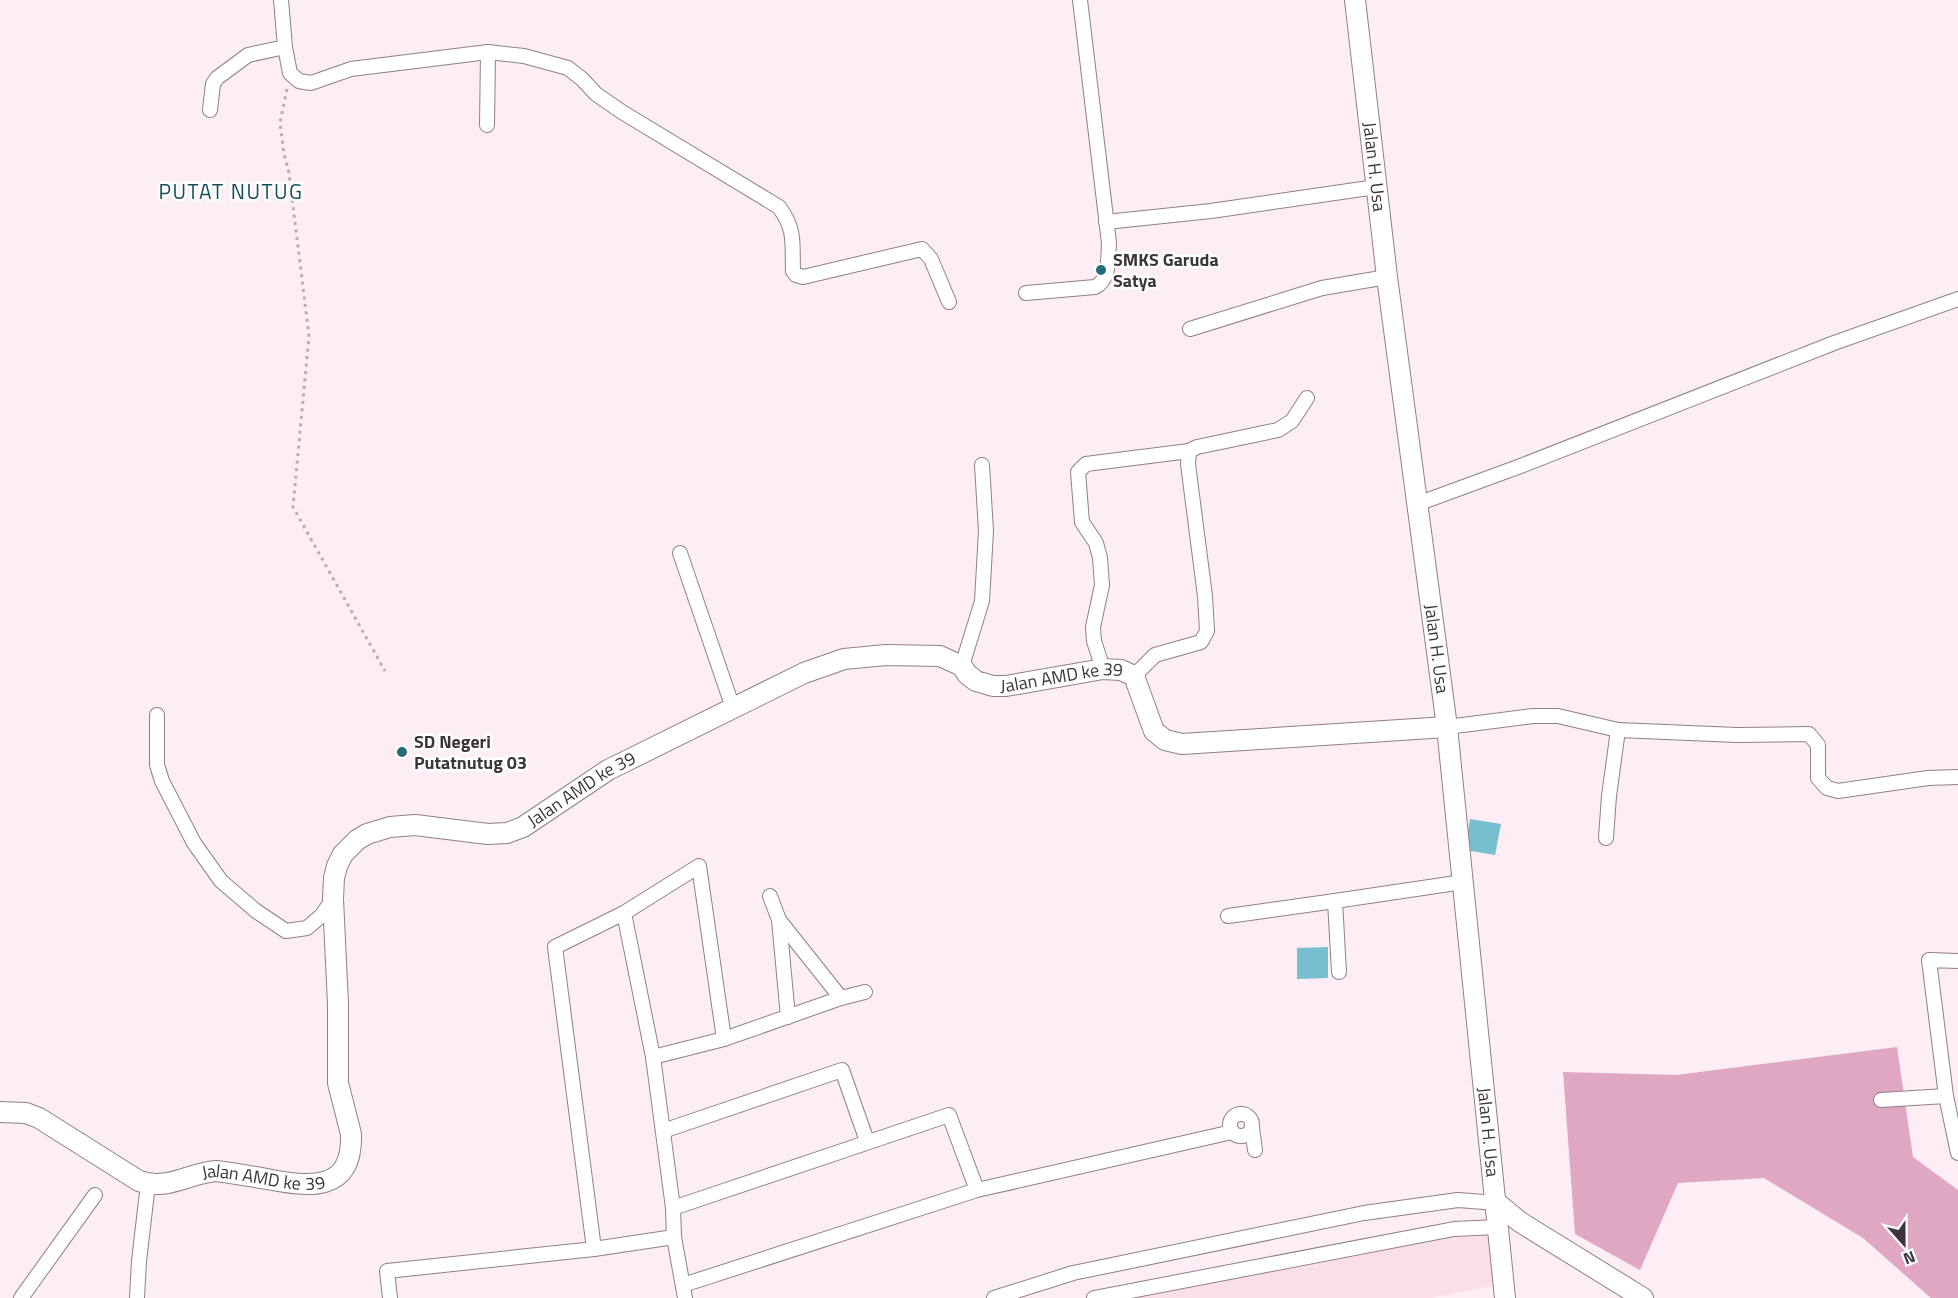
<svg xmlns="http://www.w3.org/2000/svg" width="1958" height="1298" font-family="'Titillium Web',sans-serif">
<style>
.built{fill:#fadeea}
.water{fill:#e0a7c2}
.building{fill:#77becf}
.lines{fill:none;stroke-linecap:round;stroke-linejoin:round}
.street-casing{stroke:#917f87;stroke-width:16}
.secondary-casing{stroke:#917f87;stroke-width:22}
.path{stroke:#b8abb1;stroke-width:3;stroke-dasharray:3 4.5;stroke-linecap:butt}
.street{stroke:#fff;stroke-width:14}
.secondary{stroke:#fff;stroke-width:20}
.poi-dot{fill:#256c7a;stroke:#fff;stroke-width:2}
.labels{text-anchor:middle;stroke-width:5;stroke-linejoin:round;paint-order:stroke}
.street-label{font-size:18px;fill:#3d3639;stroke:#fff}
.poi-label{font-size:18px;font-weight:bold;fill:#3d3639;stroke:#fff;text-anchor:start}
.quarter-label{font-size:21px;letter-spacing:1.5px;fill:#154e5a;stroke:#fff}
</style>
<rect width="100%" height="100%" fill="#fdedf4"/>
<polygon class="built" points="1504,1224 1507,1283 1431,1298 1083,1298 1278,1258"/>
<polygon class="water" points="1897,1047 1913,1157 1958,1190 1958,1298 1931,1298 1863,1238 1764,1178 1678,1183 1640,1270 1575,1234 1563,1072 1676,1075"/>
<g class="building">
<polygon points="1470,819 1501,824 1495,855 1465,850"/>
<polygon points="1328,947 1328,978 1297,979 1297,948"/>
</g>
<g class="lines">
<defs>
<g id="street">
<path d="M285,47L290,73L299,81L311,83L351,69L488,52L524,56L568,68L582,79L596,94L622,112L779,207C796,230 792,243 793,271L796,275L803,277L922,249L931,259L949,302"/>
<polyline points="210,110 213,84 217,78 248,55 285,47 281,0"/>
<polyline points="487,125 488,52"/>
<polyline points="1106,222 1211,211 1376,187"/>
<path d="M1026,293L1095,287C1110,280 1108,258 1109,243L1080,0"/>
<polyline points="1190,329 1322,288 1387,277"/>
<polyline points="1417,504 1518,467 1834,343 1958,299"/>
<polyline points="680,553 733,708"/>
<polyline points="962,666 982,601 986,531 982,465"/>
<polyline points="1103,669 1094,641 1093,627 1102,585 1100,558 1096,543 1082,522 1078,472 1086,464 1189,451"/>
<polyline points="1134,676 1155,655 1201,642 1207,631 1205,596 1188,464 1189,451 1197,447 1278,430 1292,421 1307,398"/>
<polyline points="157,715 157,765 162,781 194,843 221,881 256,911 286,931 307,928 322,915 333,899"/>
<polyline points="1447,727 1533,716 1558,716 1618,730 1737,735 1809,734 1818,745 1818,778 1827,788 1838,791 1928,778 1958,777"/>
<polyline points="1606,838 1609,796 1618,730"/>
<polyline points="770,896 779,920 788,1017"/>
<polyline points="1228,916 1335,901"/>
<polyline points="779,920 841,998"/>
<polyline points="1958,961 1929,960 1946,1096 1958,1153"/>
<polyline points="1339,972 1335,901 1463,882"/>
<polyline points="653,1057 724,1039 841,998 865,992"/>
<polyline points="1881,1100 1946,1096"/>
<circle cx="1241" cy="1125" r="11"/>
<polyline points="1252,1128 1255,1150"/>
<polyline points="663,1131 842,1070 867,1141"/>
<polyline points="673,1208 949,1115 977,1190"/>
<polyline points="594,1249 555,947 624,913"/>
<polyline points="683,1285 977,1190 1232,1132"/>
<polyline points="21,1298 95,1195"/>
<polyline points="137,1298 139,1261 148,1184"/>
<polyline points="390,1298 387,1271 594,1249 674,1237"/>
<polyline points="685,1298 674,1237 673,1208 653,1057 624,913 699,866 724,1039"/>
<polyline points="994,1298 1073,1273 1364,1213 1458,1200 1497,1203"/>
<polyline points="1094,1298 1454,1229 1498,1227"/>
</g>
<g id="secondary">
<path id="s1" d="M1355,0L1387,277L1447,727L1505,1298"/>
<path id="s2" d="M0,1112L26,1113L39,1118L139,1181C168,1191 188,1173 216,1171C233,1173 250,1176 267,1179C309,1187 353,1193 351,1134L338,1083V1004L333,899L334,878L337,866L343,854L357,840L367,834L390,827L415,825L488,834L507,833L523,827L608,770L804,673L844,659L886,655L940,656L962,666L967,674L976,681L993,686H1006L1103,669L1121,670L1134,676L1154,731L1165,740L1182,744L1447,727"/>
<polyline points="1497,1203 1520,1222 1643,1298"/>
</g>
</defs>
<use href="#street" class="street-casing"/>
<use href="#secondary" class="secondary-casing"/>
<polyline class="path" points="287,89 280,123 284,154 289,173 309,336 293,507 385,671"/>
<use href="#street" class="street"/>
<use href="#secondary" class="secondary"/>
</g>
<g class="poi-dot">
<circle cx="1101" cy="270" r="6"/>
<circle cx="402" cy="752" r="6"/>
</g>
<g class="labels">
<g class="street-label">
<text dy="6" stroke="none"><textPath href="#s1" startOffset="168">Jalan H. Usa</textPath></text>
<text dy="6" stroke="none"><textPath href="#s1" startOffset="654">Jalan H. Usa</textPath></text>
<text dy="6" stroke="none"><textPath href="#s2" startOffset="1472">Jalan AMD ke 39</textPath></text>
<text dy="6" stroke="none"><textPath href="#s2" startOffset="950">Jalan AMD ke 39</textPath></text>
<text dy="6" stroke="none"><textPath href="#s1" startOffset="1140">Jalan H. Usa</textPath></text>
<text dy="6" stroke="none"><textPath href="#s2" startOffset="285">Jalan AMD ke 39</textPath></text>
</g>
<g class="poi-label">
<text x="1113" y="266">SMKS Garuda<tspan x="1113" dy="21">Satya</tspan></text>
<text x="414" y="748">SD Negeri<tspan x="414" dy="21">Putatnutug 03</tspan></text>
</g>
<g class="quarter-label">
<text x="231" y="199">PUTAT NUTUG</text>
</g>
</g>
<g transform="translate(1904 1244) rotate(159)" stroke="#ffffff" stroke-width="4.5" paint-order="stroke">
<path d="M0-4.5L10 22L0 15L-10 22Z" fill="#3d3639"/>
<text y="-9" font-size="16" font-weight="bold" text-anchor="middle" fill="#3d3639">N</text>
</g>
</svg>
